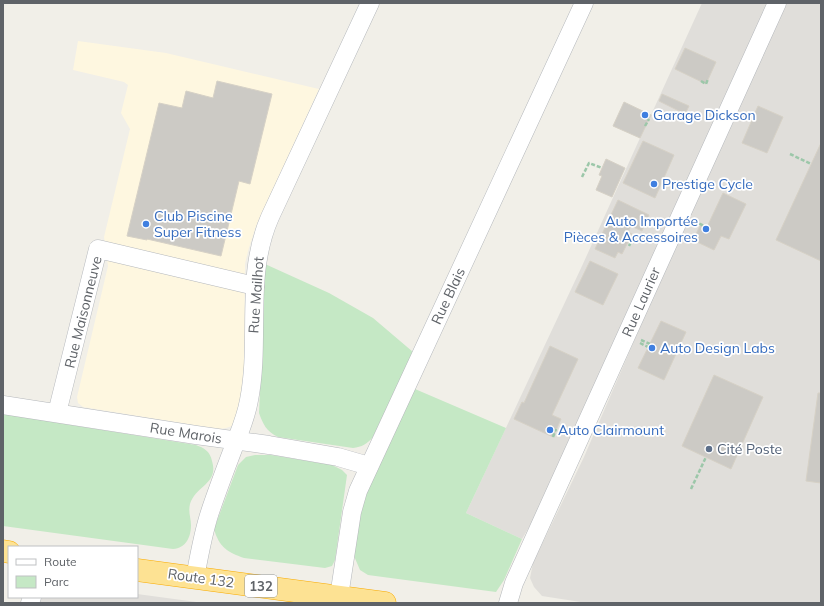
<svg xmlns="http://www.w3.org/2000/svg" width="824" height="606" font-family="Mulish,sans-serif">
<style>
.commercial{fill:#fef7e0}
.industrial{fill:#e0deda}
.green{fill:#c5e8c5}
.building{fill:#cccac5;stroke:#d6d1c6}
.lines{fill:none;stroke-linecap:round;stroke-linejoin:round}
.minor-casing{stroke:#b5b8bc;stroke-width:19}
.highway-casing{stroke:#f9ab00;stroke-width:23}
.path{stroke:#9cc7a9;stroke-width:2.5;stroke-dasharray:4 2;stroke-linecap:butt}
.minor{stroke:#fff;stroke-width:18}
.highway{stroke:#fde293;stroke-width:22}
.shop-dot{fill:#3f7fe0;stroke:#fff;stroke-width:1.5}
.service-dot{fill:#5c6f8a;stroke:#fff;stroke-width:1.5}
.labels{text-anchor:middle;stroke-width:3.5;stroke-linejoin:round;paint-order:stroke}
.shield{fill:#fff;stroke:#8f9295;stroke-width:1}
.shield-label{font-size:13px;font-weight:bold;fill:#5f6368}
.shop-label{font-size:14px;fill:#366cbe;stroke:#fff;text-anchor:start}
.street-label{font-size:14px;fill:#5f6368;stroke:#fff}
.service-label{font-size:14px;fill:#4e5e75;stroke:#fff;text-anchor:start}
</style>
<rect width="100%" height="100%" fill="#f1efe8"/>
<polygon class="commercial" points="78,41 166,53 319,89 256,226 248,251 245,264 244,366 240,407 236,419 232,426 226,428 219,429 83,407 78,403 77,397 108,266 104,237 130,129 121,113 128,85 124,82 73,70"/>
<g class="industrial">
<polygon points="702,3 769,3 532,522 522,539 466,513 582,266 640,138 613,126 651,115"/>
<polygon points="780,3 821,3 821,603 587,603 542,596 534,587 530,578 533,563 584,457"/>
<polygon points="137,594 204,603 38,603 40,597 137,597"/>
</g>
<g class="green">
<path d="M265,264L329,293L373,318L413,352L373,437C367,444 362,447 353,448L278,437C266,431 263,424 259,413L263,326Z"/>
<polygon points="415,389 506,428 466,513 522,539 504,580 496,592 368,575 360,570 354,556 354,544 361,500"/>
<path d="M3,414L196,445C204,448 210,451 212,461C219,484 196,485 190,504C188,512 191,518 191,525C191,537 186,548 173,549L3,526Z"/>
<path d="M255,455H271L332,465L342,470L347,475L335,560L332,566L325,568L244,558C227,552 219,547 214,529L238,465L246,457Z"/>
</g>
<g class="building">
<polygon points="685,48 716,62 706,84 675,69"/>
<polygon points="217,81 272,94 250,184 239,181 221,256 147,239 147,240 127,236 159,103 182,108 186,91 213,98"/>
<polygon points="662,94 689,106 685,114 659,101"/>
<polygon points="624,102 651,115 640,138 613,126"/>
<polygon points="758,106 783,117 767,153 742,143"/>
<polygon points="643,141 674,155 655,198 623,183"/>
<polygon points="821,143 821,261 776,240"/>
<polygon points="606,159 625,168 612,197 596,190 602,176 599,175"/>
<polygon points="723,193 746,204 729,239 721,236 714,250 693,240 701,224 707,227"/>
<polygon points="618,200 649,215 642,231 631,226 628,232 632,234 622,254 618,252 615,258 595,249"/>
<polygon points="590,261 618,274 603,305 575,292"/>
<polygon points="661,321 686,332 664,380 638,368"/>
<polygon points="550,346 578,359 552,415 561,419 553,437 514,419 522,402 524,403"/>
<polygon points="714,375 763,397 731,469 682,446"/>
<polygon points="818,393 821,393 821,483 806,481"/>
</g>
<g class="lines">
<defs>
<g id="minor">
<polyline points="3,405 196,435 269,445 338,457 369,466"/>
<polyline points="57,413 98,249 255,286"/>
<path d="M195,578C199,556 203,533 210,512C217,491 225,470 233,449C239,433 246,418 249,400C261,339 244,276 270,217L370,3"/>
<polyline points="30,603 32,597"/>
<polyline points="338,603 352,512 358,491 584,3"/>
<polyline points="508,603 514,583 777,3"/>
</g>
<g id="highway">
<polyline points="3,551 9,552"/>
<polyline points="137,570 385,603"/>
</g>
</defs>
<use href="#minor" class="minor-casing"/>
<use href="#highway" class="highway-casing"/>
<g class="path">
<polyline points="701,81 706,84 708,79"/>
<polyline points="753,117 755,113"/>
<polyline points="645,126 649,119"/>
<polyline points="790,154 811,164"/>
<polyline points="582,177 589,163 602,168"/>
<polyline points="694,221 704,226"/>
<polyline points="629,246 633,238 630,237"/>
<polyline points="641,340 650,344"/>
<polyline points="640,343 648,347"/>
<polyline points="553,437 556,429"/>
<polyline points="691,489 706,457"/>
</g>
<use href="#minor" class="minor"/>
<use href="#highway" class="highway"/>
</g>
<g class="shop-dot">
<circle cx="645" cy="115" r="4"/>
<circle cx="654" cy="184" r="4"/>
<circle cx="146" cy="224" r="4"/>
<circle cx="706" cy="229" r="4"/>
<circle cx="652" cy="348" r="4"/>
<circle cx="550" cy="430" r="4"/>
</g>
<circle class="service-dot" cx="709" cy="449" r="4"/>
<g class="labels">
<rect class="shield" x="245" y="575" width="32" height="22" rx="3"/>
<g class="shield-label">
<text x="261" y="591">132</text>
</g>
<g class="shop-label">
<text x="653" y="120">Garage Dickson</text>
<text x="662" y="189">Prestige Cycle</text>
<text x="154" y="221">Club Piscine<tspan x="154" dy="16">Super Fitness</tspan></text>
<text x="698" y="226" text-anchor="end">Auto Importée<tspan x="698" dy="16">Pièces &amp; Accessoires</tspan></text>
<text x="660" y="353">Auto Design Labs</text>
<text x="558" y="435">Auto Clairmount</text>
</g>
<g class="street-label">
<text transform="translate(256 295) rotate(-86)" y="5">Rue Mailhot</text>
<text transform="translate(448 296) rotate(-65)" y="5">Rue Blais</text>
<text transform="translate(641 302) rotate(-66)" y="5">Rue Laurier</text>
<text transform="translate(83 312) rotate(-76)" y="5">Rue Maisonneuve</text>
<text transform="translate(186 433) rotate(9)" y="5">Rue Marois</text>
<text transform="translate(201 578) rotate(8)" y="5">Route 132</text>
</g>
<g class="service-label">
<text x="717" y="454">Cité Poste</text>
</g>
</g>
<rect width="824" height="606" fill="none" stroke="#5f6368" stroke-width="8"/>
<rect x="8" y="546" width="130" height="52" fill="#ffffff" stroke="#bfc1c3"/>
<rect x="16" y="559" width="20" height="6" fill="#ffffff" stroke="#bfc1c3"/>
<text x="44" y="566" font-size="12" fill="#5f6368">Route</text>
<rect x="16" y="576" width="20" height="12" fill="#c5e8c5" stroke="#bfc1c3"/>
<text x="44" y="586" font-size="12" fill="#5f6368">Parc</text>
</svg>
